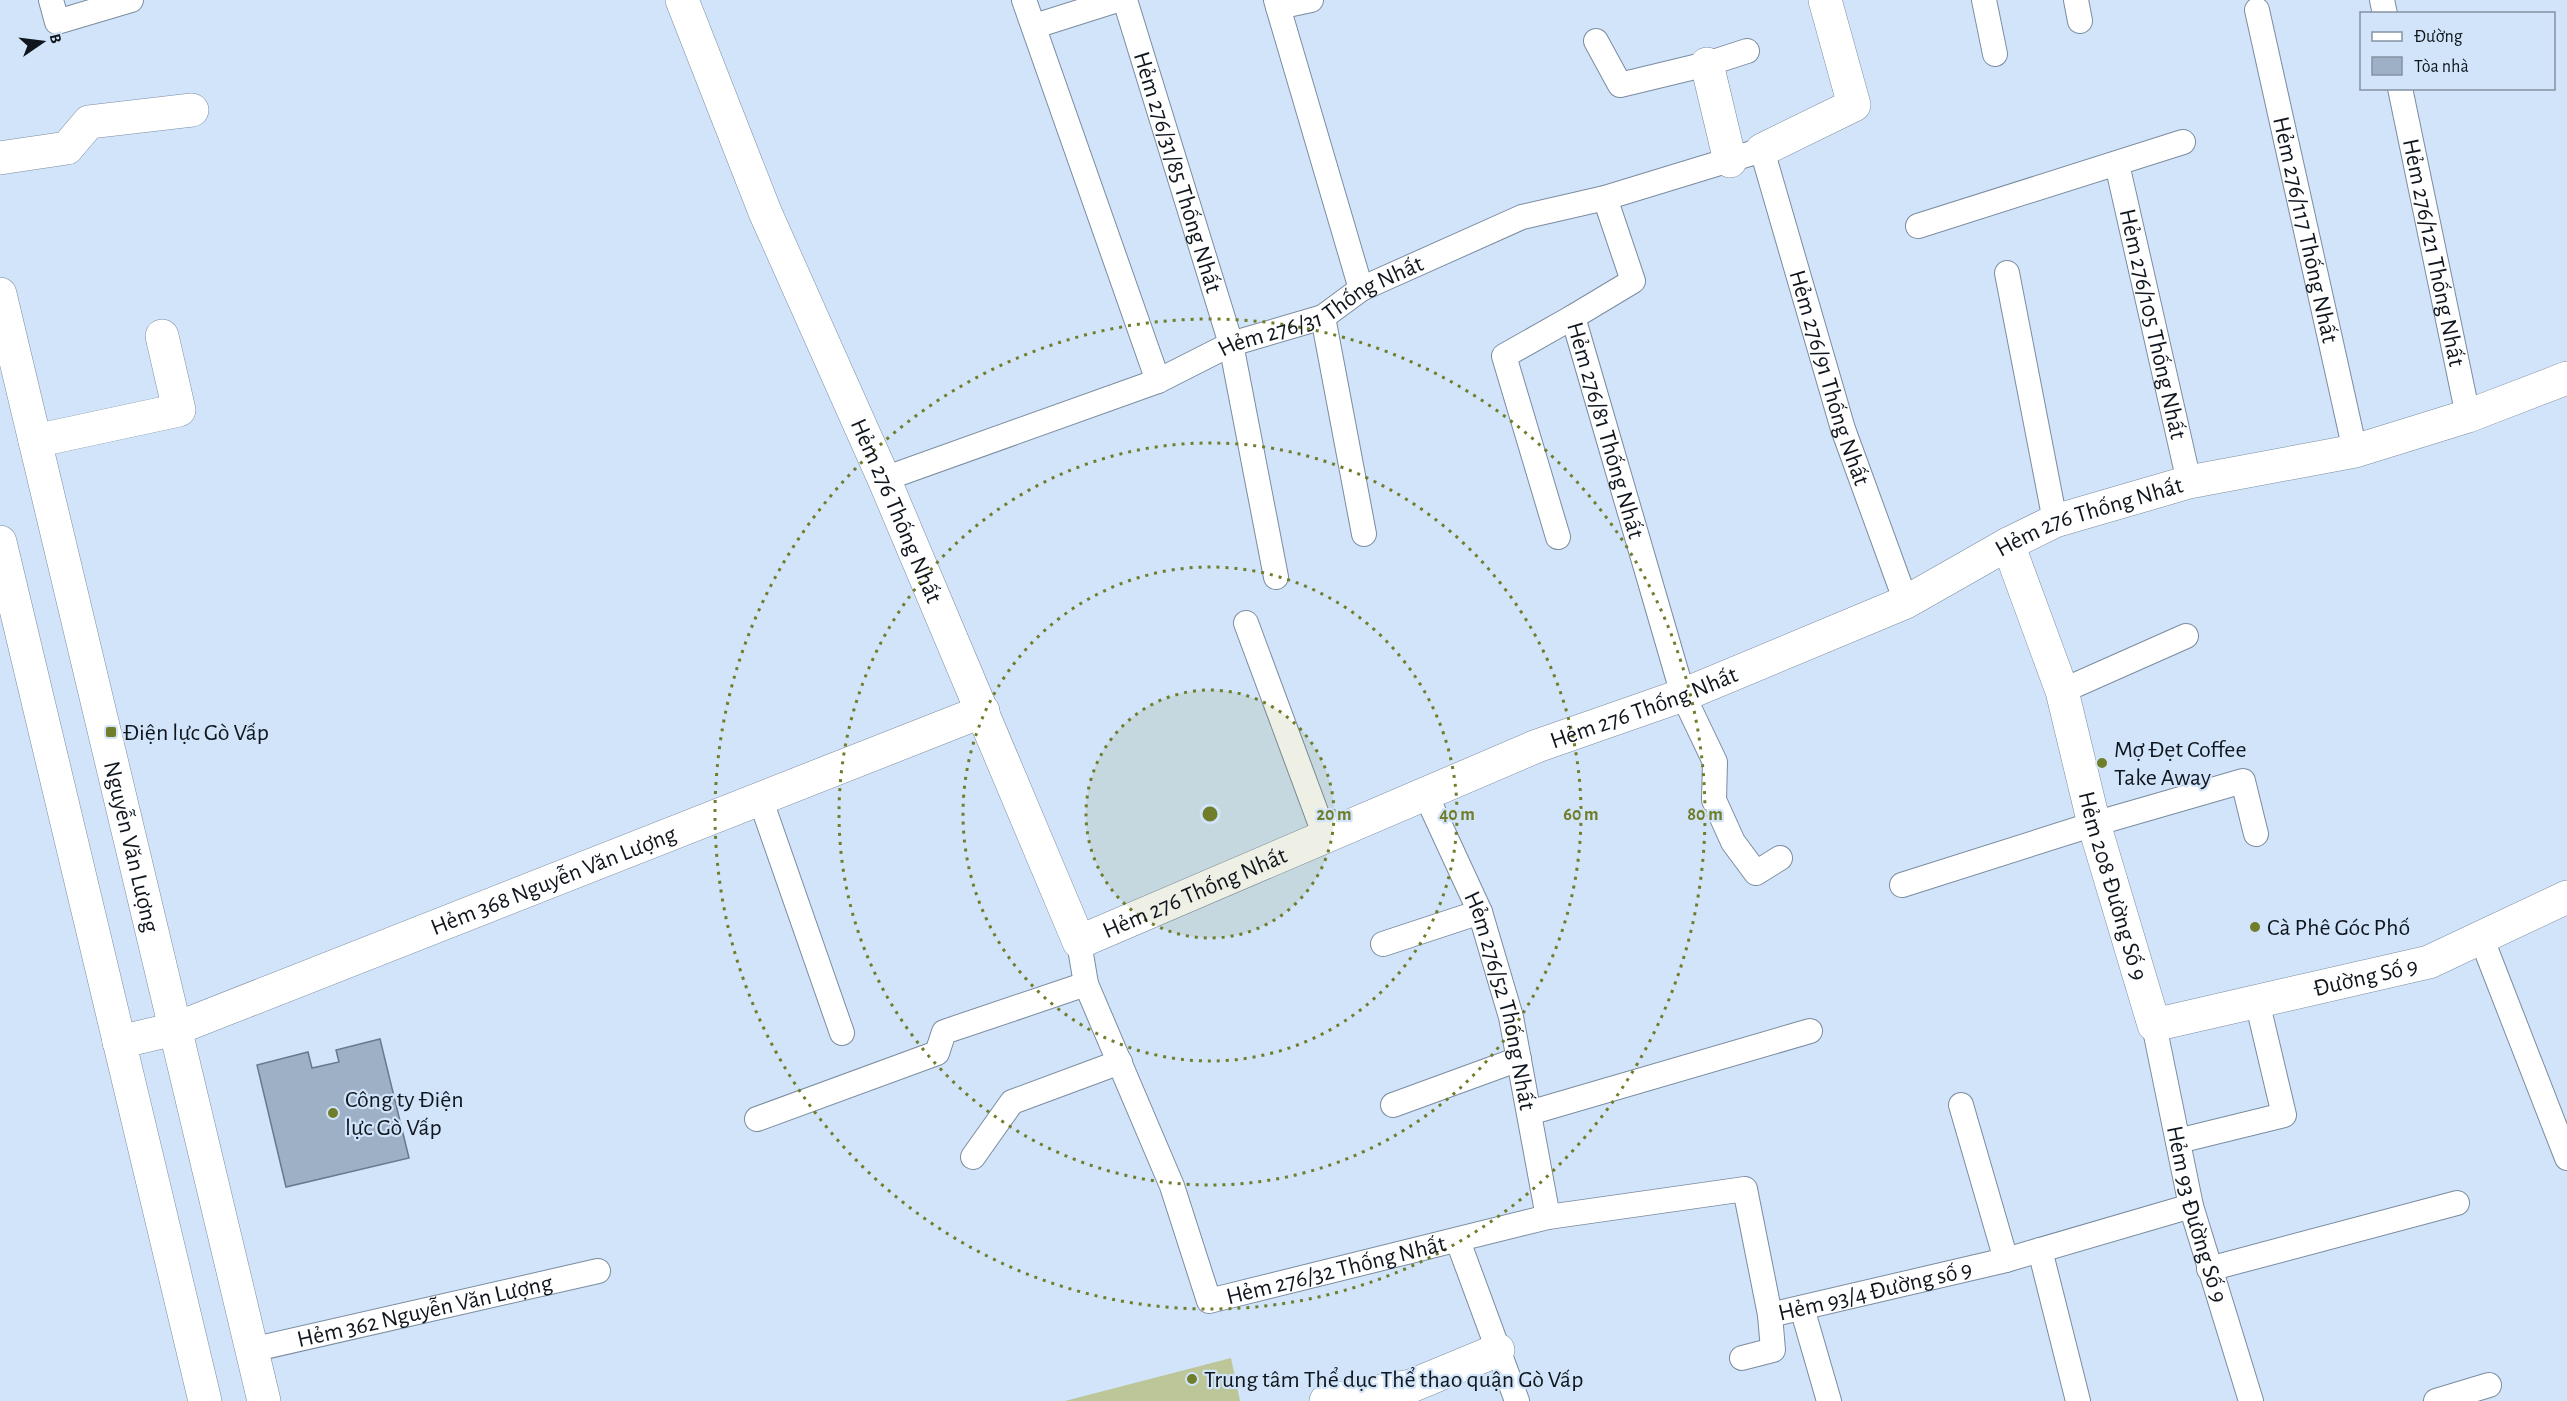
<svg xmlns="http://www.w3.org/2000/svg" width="2567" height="1401" font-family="'Alegreya Sans',sans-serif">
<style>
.green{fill:#bcc698}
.building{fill:#9eb0c5;stroke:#697a8d;stroke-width:1.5}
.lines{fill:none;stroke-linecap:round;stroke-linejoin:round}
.service-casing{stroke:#7b8ca0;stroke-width:26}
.minor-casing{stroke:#7b8ca0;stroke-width:34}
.tertiary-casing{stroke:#7b8ca0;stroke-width:34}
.service{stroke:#fff;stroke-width:24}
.minor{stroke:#fff;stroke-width:33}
.tertiary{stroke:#fff;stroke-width:33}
.ring{fill:none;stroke:#707d2a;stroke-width:3;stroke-dasharray:3 6}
.poi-dot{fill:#707d2a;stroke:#d1e4f9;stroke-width:2}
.labels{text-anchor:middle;stroke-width:4.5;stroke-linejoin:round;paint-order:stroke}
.street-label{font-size:24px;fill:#10161e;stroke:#d1e4f9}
.poi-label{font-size:24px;fill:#10161e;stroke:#d1e4f9;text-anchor:start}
.centre{fill:#707d2a;stroke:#d1e4f9;stroke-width:3}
.ring-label{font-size:18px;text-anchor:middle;font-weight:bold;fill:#707d2a;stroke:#d1e4f9;stroke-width:4.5;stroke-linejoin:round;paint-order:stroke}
</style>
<rect width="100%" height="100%" fill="#d1e4f9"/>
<polygon class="green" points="1231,1358 1240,1401 1065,1401"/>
<polygon class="building" points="380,1039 409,1158 286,1187 257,1065 308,1052 312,1068 339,1062 336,1050"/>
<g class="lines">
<defs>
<g id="service">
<polyline points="51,0 57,22 131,0"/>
<polyline points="1024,0 1158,381"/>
<path id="s1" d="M1125,0L1231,344L1276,577"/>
<polyline points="1276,0 1278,7 1311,0"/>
<polyline points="1984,0 1995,54"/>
<polyline points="2076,0 2080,21"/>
<polyline points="2382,0 2385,14"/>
<polyline points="1278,7 1361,289"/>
<path id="s2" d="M2257,10L2355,451"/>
<polyline points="1035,26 1117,0"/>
<polyline points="1596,41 1620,85 1707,64 1747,51"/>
<path id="s3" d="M2400,88L2468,416"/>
<path id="s4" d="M2117,164L2189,482"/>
<polyline points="1918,226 2183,142"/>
<polyline points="2007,273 2055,521"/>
<polyline points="1323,317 1364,534"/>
<polyline points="1573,317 1633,281 1605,198"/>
<path id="s5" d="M884,479L1158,381L1231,344L1323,317L1361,289L1522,217L1605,198L1762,150L1843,429L1906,602"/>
<path id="s6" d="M1558,537L1504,356L1573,317L1683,695L1715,762L1714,800L1733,842L1756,873L1780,858"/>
<polyline points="1246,623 1325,836"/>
<polyline points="2062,691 2186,636"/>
<path id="s7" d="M1426,795L1480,912L1511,1017L1548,1217"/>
<polyline points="760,798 842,1033"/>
<polyline points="1902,885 2094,824 2243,781 2256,834"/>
<polyline points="2481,937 2567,1158"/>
<polyline points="1383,944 1480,912"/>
<path id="s8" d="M1086,984L1172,1186L1209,1301L1548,1217L1745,1189L1770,1315L2006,1260L2191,1206"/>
<path id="s9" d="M2154,1025L2191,1206L2251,1401"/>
<polyline points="1393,1105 1519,1059"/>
<polyline points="1961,1105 2006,1260"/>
<polyline points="1529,1113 1810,1031"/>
<polyline points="757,1119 937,1053 944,1032 1086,984 1079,942"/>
<polyline points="2178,1141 2284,1115 2257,1001"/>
<polyline points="973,1157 1012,1102 1120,1062"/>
<polyline points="1458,1241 1517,1401"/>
<polyline points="2040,1250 2078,1401"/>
<polyline points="2209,1269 2457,1203"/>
<polyline points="1802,1308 1829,1401"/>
<path id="s10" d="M251,1350L598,1271"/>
<polyline points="1742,1358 1773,1350 1770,1315"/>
<polyline points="2436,1401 2489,1385"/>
</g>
<g id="minor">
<path id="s11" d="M682,0L765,212L884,479L1079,942L1537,746L1683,695L1906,602L2008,544L2055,521L2189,482L2355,451L2468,416L2567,378"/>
<polyline points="1707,64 1730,161"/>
<polyline points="1762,150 1854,105 1825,0"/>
<polyline points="0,158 67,148 89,122 192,110"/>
<polyline points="35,441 179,410 162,336"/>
<path id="s12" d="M2008,544L2062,691L2094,824L2154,1025L2429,962L2567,897"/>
<path id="s13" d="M119,1042L175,1029L983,711"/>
<polyline points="1326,1401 1411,1386 1498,1350"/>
</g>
<g id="tertiary">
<path id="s14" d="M0,294L264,1401"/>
<polyline points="0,542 205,1401"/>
</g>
</defs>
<use href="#service" class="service-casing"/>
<use href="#minor" class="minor-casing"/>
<use href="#tertiary" class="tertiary-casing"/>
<use href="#service" class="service"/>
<use href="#minor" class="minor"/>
<use href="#tertiary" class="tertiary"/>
</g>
<circle cx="1210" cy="814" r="124" fill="#707d2a" fill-opacity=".12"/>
<g class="ring">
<circle cx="1210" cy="814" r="124"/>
<circle cx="1210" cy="814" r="247"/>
<circle cx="1210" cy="814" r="371"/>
<circle cx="1210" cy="814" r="495"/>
</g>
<g class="poi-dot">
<rect x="105" y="726" width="12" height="12" rx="3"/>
<circle cx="2102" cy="763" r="6"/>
<circle cx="2255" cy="927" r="6"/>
<circle cx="333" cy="1113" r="6"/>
<circle cx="1192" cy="1379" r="6"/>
</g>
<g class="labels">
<g class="street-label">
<text dy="8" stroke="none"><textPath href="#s1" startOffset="180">Hẻm 276/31/85 Thống Nhất</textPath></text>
<text dy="8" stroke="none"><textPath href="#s2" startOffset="225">Hẻm 276/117 Thống Nhất</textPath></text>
<text dy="8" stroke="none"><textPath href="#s3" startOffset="168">Hẻm 276/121 Thống Nhất</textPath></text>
<text dy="8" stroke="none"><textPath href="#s5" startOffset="471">Hẻm 276/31 Thống Nhất</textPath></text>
<text dy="8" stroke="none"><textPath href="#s4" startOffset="164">Hẻm 276/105 Thống Nhất</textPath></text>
<text dy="8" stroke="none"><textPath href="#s5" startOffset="1179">Hẻm 276/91 Thống Nhất</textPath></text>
<text dy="8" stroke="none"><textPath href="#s6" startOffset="386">Hẻm 276/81 Thống Nhất</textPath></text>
<text dy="8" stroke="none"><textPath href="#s11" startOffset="554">Hẻm 276 Thống Nhất</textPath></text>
<text dy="8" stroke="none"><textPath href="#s11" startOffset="2120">Hẻm 276 Thống Nhất</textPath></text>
<text dy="8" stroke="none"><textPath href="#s11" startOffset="1634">Hẻm 276 Thống Nhất</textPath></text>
<text dy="8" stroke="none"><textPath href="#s14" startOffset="568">Nguyễn Văn Lượng</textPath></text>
<text dy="8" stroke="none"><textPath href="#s13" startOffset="464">Hẻm 368 Nguyễn Văn Lượng</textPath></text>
<text dy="8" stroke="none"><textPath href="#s12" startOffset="358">Hẻm 208 Đường Số 9</textPath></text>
<text dy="8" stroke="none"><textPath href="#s11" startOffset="1148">Hẻm 276 Thống Nhất</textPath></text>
<text dy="8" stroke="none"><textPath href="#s12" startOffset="720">Đường Số 9</textPath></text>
<text dy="8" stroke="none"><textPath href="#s7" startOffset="220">Hẻm 276/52 Thống Nhất</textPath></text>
<text dy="8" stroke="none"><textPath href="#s9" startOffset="194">Hẻm 93 Đường Số 9</textPath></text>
<text dy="8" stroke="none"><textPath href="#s8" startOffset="471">Hẻm 276/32 Thống Nhất</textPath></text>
<text dy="8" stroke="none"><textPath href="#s8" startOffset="1125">Hẻm 93/4 Đường số 9</textPath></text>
<text dy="8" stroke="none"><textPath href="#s10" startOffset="178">Hẻm 362 Nguyễn Văn Lượng</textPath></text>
</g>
<g class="poi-label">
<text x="123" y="740">Điện lực Gò Vấp</text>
<text x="2114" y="757">Mợ Đẹt Coffee<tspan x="2114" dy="28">Take Away</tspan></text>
<text x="2267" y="935">Cà Phê Góc Phố</text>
<text x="345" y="1107">Công ty Điện<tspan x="345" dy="28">lực Gò Vấp</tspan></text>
<text x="1204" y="1387">Trung tâm Thể dục Thể thao quận Gò Vấp</text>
</g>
</g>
<circle cx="1210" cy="814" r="9" class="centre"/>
<g class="ring-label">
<text x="1334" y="820">20 m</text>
<text x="1457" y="820">40 m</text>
<text x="1581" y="820">60 m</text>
<text x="1705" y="820">80 m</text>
</g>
<rect x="2360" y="12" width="195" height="78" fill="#d1e4f9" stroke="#8492a1" stroke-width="1.5"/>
<rect x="2372" y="32" width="30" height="9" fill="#ffffff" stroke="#8492a1" stroke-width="1.5"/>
<text x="2414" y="42" font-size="18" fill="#10161e">Đường</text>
<rect x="2372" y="57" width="30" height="18" fill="#9eb0c5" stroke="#8492a1" stroke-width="1.5"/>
<text x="2414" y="72" font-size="18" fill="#10161e">Tòa nhà</text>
<g transform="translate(42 42) rotate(76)" stroke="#d1e4f9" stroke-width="4.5" paint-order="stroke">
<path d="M0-4.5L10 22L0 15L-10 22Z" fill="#10161e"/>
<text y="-9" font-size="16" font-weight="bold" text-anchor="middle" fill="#10161e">B</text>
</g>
</svg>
